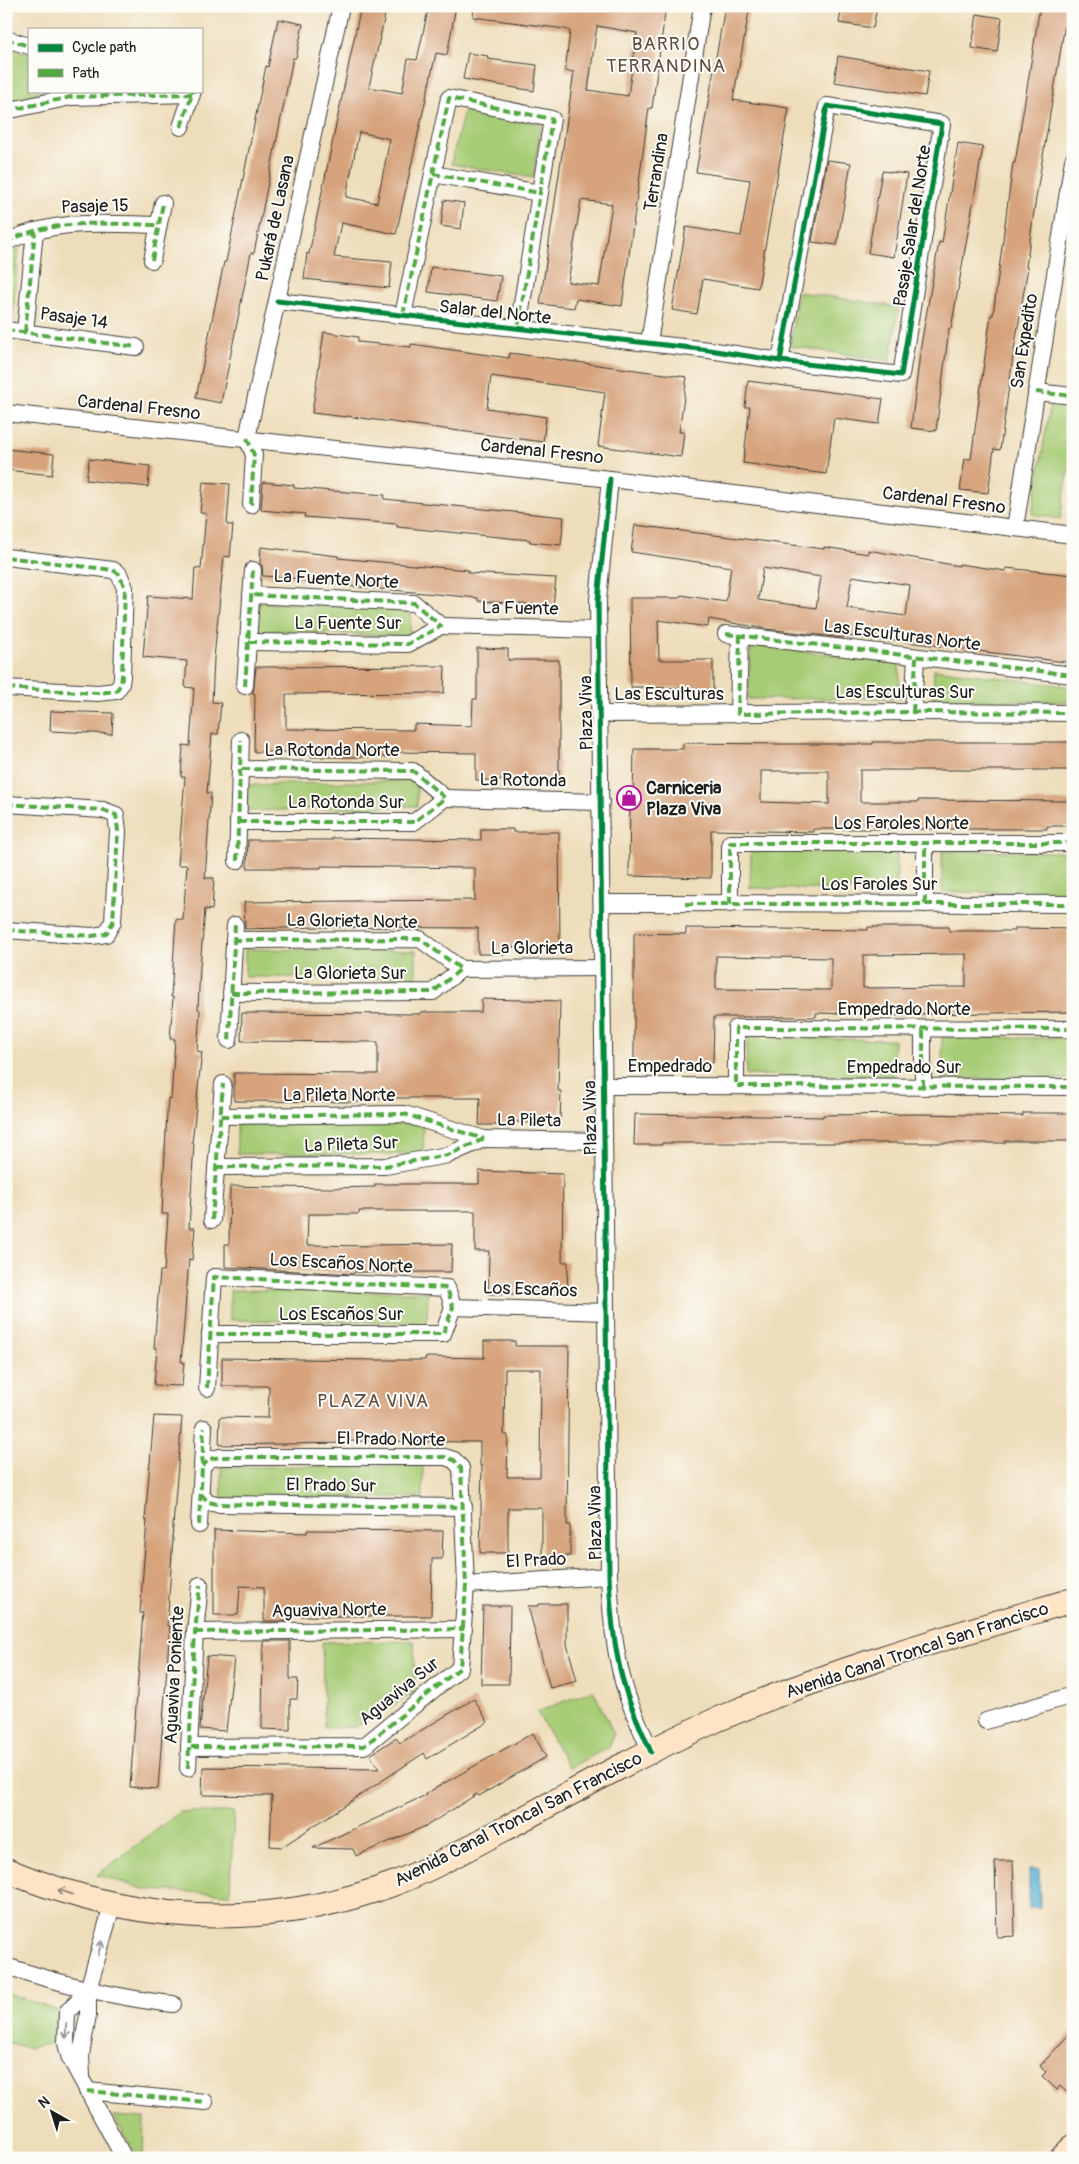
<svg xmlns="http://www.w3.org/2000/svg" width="1079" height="2164" font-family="Pangolin,sans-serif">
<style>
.green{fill:#a7cc76;stroke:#627449}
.water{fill:#55afd3;stroke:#386678}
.building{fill:#d6a37c;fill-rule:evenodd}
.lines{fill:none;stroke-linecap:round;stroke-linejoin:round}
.street-casing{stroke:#3c3934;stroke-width:18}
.secondary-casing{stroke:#3c3934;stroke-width:26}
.street{stroke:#fff;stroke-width:16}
.secondary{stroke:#fee4c5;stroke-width:24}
.quiet{stroke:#52a943;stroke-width:4;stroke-dasharray:8 4;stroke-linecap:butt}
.cycleway-casing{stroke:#fdfcf7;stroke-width:8}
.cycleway{stroke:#00873e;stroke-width:5}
.oneway{stroke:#988a79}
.oneway2{stroke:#999}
.labels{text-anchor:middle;stroke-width:4;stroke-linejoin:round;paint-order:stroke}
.street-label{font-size:18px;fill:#1c1c1c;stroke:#fdfcf7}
.poi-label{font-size:18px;font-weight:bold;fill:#1c1c1c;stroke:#fdfcf7;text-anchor:start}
.neighbourhood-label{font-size:19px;letter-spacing:1px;fill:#5d4b3e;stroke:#fdfcf7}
</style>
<rect width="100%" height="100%" fill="#fdfcf7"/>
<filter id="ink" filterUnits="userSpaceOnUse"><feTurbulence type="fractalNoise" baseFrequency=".02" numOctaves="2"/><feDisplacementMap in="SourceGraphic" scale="10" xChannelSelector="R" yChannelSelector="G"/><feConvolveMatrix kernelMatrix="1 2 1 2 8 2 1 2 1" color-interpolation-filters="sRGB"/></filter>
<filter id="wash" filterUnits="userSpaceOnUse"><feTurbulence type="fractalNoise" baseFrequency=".0096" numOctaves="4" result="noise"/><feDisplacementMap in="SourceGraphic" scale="20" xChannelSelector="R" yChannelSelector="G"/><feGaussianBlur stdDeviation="1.12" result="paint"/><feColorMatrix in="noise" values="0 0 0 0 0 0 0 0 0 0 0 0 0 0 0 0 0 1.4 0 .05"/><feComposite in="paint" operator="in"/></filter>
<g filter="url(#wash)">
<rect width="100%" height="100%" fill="#eeddba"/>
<g class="green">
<polygon points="6,47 29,53 29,91 107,91 6,103"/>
<polygon points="464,110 541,124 533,178 451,164"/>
<polygon points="19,249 12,321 6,321 6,254"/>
<polygon points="798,292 899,307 890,361 790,346"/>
<polygon points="1051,400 1073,403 1073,445 1060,519 1032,514"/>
<polygon points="254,602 411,609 410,637 253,630"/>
<polygon points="751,645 899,663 900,698 748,699"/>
<polygon points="934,669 1073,687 1073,702 933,699"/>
<polygon points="417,780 417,806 246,811 246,785"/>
<polygon points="751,851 897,853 897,891 750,888"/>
<polygon points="942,851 1073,852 1073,893 942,892"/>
<polygon points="245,949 416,951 416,978 245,977"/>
<polygon points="747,1037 894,1040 893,1077 746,1075"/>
<polygon points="942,1037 1073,1038 1073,1079 942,1079"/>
<polygon points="237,1124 424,1124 423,1154 237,1154"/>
<polygon points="230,1290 428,1292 427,1323 230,1320"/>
<polygon points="423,1465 423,1497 222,1498 221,1467"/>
<polygon points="414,1641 415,1692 356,1727 324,1728 322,1642"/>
<polygon points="593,1690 614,1734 609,1747 569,1768 537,1712"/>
<polygon points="180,1812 234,1812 230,1894 147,1890 97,1875"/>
<polygon points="6,1993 56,2010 59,2042 28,2048 6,2042"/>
<polygon points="113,2116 144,2118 143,2158 139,2158"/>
</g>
<polygon class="water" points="1029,1869 1039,1869 1040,1908 1029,1908"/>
<g id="blocks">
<g class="building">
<path d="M361,6H387L369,87L402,93L408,59L417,60L429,6H456L447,55L436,53L396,234L341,223L334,257L392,262L389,288L304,279L307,253L309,254ZM359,132L390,139L377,203L346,197Z"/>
<path d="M474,6H666L652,108H649L622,306L576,299L574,308L540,304L574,72L565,71L570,31L565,29L473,17ZM597,26L637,33L628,96L588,90ZM581,200L612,204L599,286L568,282Z"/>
<polygon points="725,6 750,6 733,100 789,108 758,288 703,279 697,314 672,310 686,227 741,236 750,180 696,172"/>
<polygon points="842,6 877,6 873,28 839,23"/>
<polygon points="1040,6 1068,6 1036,198 1026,267 1028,267 1014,350 1000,450 994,449 988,493 960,490 965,459 971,459 984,363 991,315 993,315 1013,163 1015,163"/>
<polygon points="977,14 1002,18 997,52 972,48"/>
<polygon points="278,19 303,24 296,58 293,58 254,253 251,253 221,403 196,398 224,262 226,262 266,66 268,67"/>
<polygon points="468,53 488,56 487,59 537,65 534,91 463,79"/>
<polygon points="838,56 929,71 925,96 834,82"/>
<polygon points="958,143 983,147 951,329 949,328 936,431 911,428 921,345 939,242 942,243"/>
<polygon points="827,160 851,163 837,245 812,242"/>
<polygon points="882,171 907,174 894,257 868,253"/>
<polygon points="444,200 464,203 461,229 441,226"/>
<polygon points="431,267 501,276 497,301 428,292"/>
<polygon points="324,332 358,337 358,342 411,347 411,344 509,358 510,353 687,377 679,432 684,432 681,457 598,446 605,392 491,376 487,408 546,417 543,442 346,416 346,417 312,413"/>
<polygon points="748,381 883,399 879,424 834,418 826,474 743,463 750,407 745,407"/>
<polygon points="6,449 54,454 52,475 6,470"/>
<polygon points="89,459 150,466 148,487 86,480"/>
<polygon points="203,482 230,484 227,525 233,525 230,557 224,556 214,658 212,702 221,703 218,734 212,734 207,793 211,793 205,878 214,878 212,910 205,909 200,967 198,1009 200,1010 197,1051 202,1052 192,1143 194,1143 189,1228 195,1228 192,1260 189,1259 181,1362 184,1362 182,1386 154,1385 157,1348 154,1348 160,1271 164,1271 168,1214 162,1214 166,1130 168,1098 171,1099 175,1039 170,1039 173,997 171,997 174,950 176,919 183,920 187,865 178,865 185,777 181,777 183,745 190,746 194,688 185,687 187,661 143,657 148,596 193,599 195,568 201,569 206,513 200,513"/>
<polygon points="263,482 294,485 294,488 385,495 384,499 564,517 561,545 530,542 530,540 397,527 397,524 304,517 305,514 261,510"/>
<path d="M635,525L824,549V547L868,554V550L959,566V564L1006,571V568L1073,575V663L891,640V642L844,635V638L767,629L709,619L708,627L658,620L659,660H713V691H685V688L631,687L630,598H680L681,595L726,602L731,567L631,552ZM763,568L821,577L816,608L758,600ZM852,576L910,585L906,616L847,608Z"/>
<polygon points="261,547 338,556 338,558 468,570 468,573 556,578 553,606 478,601 478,598 349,586 349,585 304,581 304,579 263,576 262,566 260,563"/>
<polygon points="477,648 508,649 508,660 559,660 559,780 476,780 476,753 393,752 393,757 310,757 310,752 254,752 255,694 253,694 256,667 445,666 444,693 286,694 286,729 414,730 414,724 472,726 473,699 477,699"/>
<polygon points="51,711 113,713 112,734 50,731"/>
<path d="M873,742H1073V770H860V802H918V800L1073,801V826H1047V829H813V832L711,830V878L629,876L630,798H633L634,749H683V743L779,744H873ZM761,771H829V804L761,802Z"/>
<polygon points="481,829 513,829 513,832 559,832 560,948 509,947 509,954 478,954 478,928 319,927 245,929 244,902 475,900 475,868 321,866 321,868 247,868 248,840 332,840 332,838 481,840"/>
<path d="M868,927H949V931H1015V928L1073,929V1012L913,1014V1016L816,1013V1017H714L713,1063L634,1064V933L686,934V928L868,930ZM966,954V987L863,988V955ZM716,956L831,958V990L716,989Z"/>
<polygon points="482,999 560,1001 558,1091 561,1091 560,1122 511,1122 511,1125 479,1125 480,1098 360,1098 360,1102 234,1101 234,1073 378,1074 378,1042 241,1041 242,1013 421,1014 421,1012 481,1012"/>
<polygon points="1023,1113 1073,1113 1073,1141 1005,1141 1005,1143 662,1143 662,1145 634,1145 635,1114 823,1117 823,1115 918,1114 1023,1116"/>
<polygon points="479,1171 563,1174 562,1262 568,1262 567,1294 488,1294 489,1251 475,1251 475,1211 359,1211 359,1214 308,1214 307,1245 373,1246 373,1245 452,1244 451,1272 354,1272 353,1274 225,1267 225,1244 229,1244 230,1186 328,1188 375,1187 375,1184 479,1184"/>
<path d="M484,1341H515V1346H569L567,1525H570V1556H542V1508H508V1553H480L482,1466H480V1442L349,1441V1443L219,1445L220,1417L268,1418L269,1386H222V1358L373,1360H425V1357L484,1358ZM505,1369H541L540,1477H507L508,1435H504Z"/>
<polygon points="154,1416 182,1417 172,1538 173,1538 167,1626 170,1626 158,1789 130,1787 143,1613 140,1613 147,1520 145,1520"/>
<polygon points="214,1530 307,1533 307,1530 443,1531 442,1559 432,1559 431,1616 290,1616 290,1621 264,1621 264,1587 240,1586 238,1615 214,1615"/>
<polygon points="539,1604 567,1604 567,1644 577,1681 550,1688 528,1606 539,1606"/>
<polygon points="483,1606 510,1606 509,1684 481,1684"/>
<polygon points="263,1641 290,1641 290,1679 298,1679 297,1699 290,1699 290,1730 262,1729"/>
<polygon points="207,1656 234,1658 226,1731 200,1729"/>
<polygon points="474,1699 488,1722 427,1759 424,1753 282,1847 270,1846 272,1796 202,1795 203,1767 379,1769 370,1755 396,1738 400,1743"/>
<polygon points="533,1733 546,1757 479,1796 477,1794 428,1825 356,1856 353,1849 313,1848 426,1795 425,1794"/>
<polygon points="995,1861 1013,1861 1015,1936 997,1937"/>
<polygon points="1073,2030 1073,2098 1060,2086 1057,2090 1042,2076 1046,2072 1040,2066"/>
</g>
</g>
</g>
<g filter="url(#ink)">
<use href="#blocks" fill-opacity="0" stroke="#3c3934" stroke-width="1"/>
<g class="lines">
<defs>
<g id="street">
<polyline points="6,39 29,46"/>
<polyline points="6,111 71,97 192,94"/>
<polyline points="181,127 193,91"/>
<polyline points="433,174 540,193"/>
<path d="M6,242C54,218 106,224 158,225"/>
<polyline points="152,260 163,203"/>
<polyline points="277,301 709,350 780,361 901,375 942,124 827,106 780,361"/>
<polyline points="403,315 449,98 552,119 518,328"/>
<polyline points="6,330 136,347"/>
<polyline points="25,332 35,231"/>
<polyline points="649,343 702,6"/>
<polyline points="1036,392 1073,396"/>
<polyline points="6,413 610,479 1073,535"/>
<path d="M610,479L598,600L609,1576C611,1618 615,1659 628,1698C635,1716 643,1734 651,1752"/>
<polyline points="251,505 254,455 247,438 341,6"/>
<polyline points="1015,528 1073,160"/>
<polyline points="6,557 113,570 119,574 125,588 122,676 121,684 116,691 98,693 6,688"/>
<polyline points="251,595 414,603 441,626"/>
<polyline points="441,626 599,630"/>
<polyline points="726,634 1073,675"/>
<polyline points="249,642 408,644 441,626"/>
<polyline points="245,686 253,570"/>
<polyline points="913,712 916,658"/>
<polyline points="600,714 913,712 1073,713"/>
<polyline points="738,714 740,635"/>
<polyline points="240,769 413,771 445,798"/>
<polyline points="445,798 601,802"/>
<polyline points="6,804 103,810 116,815 118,831 113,922 106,934 92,936 6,930"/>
<polyline points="238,822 414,822 445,798"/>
<polyline points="237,861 241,740"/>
<polyline points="602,903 1073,904"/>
<polyline points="730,904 730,843 1073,843"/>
<polyline points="925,904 925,843"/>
<polyline points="234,940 420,939 461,969"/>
<polyline points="461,969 602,968"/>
<polyline points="231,993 433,992 461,969"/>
<polyline points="229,1040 235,925"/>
<polyline points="604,1086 1073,1087"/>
<polyline points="736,1086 736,1028 1073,1029"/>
<polyline points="923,1087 923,1029"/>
<polyline points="221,1116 404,1114 484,1139 604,1141"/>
<polyline points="216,1167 385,1166 448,1155 484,1139"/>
<polyline points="212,1220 223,1084"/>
<polyline points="453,1307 606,1312"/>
<polyline points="210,1334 443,1334 453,1307"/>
<polyline points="207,1388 214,1277 447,1288 453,1307"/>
<polyline points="201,1494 208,1502 217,1504 464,1507"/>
<polyline points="199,1525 204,1428"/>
<polyline points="466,1585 609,1576"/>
<polyline points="195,1632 464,1629"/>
<polyline points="986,1721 1073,1695"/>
<polyline points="191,1747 364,1746 460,1668 466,1585 461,1468 454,1460 445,1457 220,1457 210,1459 202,1466"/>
<polyline points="188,1768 195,1632 200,1585"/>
<path d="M6,1966C61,1984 115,1998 173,2004"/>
<polyline points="88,1990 67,2012 66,2043 69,2056 124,2158"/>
<polyline points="82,2076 81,2055 88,2015 88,1990 112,1906"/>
<polyline points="87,2091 205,2102"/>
</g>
<g id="secondary">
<path d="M6,1870C132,1923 260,1932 390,1885C431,1870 469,1847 508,1827C576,1790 645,1752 716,1720C831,1670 952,1636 1073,1600"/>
<polyline points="1062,2158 1073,2147"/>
</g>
</defs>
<use href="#street" class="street-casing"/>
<use href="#secondary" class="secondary-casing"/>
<use href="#street" class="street"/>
<use href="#secondary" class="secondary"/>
<g class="quiet">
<polyline points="6,39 29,46"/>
<polyline points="6,111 71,97 192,94"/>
<polyline points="181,127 193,91"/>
<polyline points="433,174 540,193"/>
<path d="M6,242C54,218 106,224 158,225"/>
<polyline points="152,260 163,203"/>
<polyline points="403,315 449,98 552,119 518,328"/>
<polyline points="6,330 136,347"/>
<polyline points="25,332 35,231"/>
<polyline points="1036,392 1073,396"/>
<polyline points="247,438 254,455 251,505"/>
<polyline points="6,557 113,570 119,574 125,588 122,676 121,684 116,691 98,693 6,688"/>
<polyline points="726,634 1073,675"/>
<polyline points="740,635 738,714 913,712 1073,713"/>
<polyline points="249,642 408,644 441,626 414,603 251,595"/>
<polyline points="245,686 253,570"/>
<polyline points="913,712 916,658"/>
<polyline points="6,804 103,810 116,815 118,831 113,922 106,934 92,936 6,930"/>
<polyline points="238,822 414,822 445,798 413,771 240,769"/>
<polyline points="237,861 241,740"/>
<polyline points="685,904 1073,904"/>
<polyline points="730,904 730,843 1073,843"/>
<polyline points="925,904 925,843"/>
<polyline points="231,993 433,992 461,969 420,939 234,940"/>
<polyline points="1073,1029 736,1028 736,1086 1073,1087"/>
<polyline points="229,1040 235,925"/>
<polyline points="923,1087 923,1029"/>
<polyline points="221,1116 404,1114 484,1139"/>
<polyline points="216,1167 385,1166 448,1155 484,1139"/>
<polyline points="212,1220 223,1084"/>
<polyline points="207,1388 214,1277 447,1288 453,1307 443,1334 210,1334"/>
<polyline points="201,1494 208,1502 217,1504 464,1507"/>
<polyline points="199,1525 204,1428"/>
<polyline points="195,1632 464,1629"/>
<polyline points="191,1747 364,1746 460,1668 466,1585 461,1468 454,1460 445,1457 220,1457 210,1459 202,1466"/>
<polyline points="188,1768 195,1632 200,1585"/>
<polyline points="87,2091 205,2102"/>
</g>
<defs>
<g id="cycleway">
<polyline points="277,301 709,350 780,361 901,375 942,124 827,106 780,361"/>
<path d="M610,479L598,600L609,1576C611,1618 615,1659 628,1698C635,1716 643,1734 651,1752"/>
</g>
</defs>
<use href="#cycleway" class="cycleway-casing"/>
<use href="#cycleway" class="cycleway"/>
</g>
<defs><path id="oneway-shaft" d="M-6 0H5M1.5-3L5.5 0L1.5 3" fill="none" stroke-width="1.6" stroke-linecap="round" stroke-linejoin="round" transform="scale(1.25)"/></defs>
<use class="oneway" href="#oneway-shaft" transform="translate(65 1892) rotate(-162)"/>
<g class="oneway2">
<use href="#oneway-shaft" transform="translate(100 1948) rotate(-75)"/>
<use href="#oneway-shaft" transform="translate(66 2031) rotate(91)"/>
</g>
</g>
<defs>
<symbol id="shop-ring" viewBox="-11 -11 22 22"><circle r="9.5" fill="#fdfcf7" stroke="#b5179e" stroke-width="1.5"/><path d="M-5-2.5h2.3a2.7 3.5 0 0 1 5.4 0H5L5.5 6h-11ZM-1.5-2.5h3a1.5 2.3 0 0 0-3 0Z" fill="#b5179e"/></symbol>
</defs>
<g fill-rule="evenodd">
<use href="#shop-ring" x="615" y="784" width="28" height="28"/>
</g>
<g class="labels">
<g class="street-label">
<text transform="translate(656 172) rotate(-81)" y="6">Terrandina</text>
<text transform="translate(95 206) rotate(-2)" y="6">Pasaje 15</text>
<text transform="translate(275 218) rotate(-78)" y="6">Pukará de Lasana</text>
<text transform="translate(912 226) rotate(-81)" y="6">Pasaje Salar del Norte</text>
<text transform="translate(495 312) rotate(6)" y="6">Salar del Norte</text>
<text transform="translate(74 318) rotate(8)" y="6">Pasaje 14</text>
<text transform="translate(1024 341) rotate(-81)" y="6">San Expedito</text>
<text transform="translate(139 407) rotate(6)" y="6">Cardenal Fresno</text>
<text transform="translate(542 451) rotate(6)" y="6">Cardenal Fresno</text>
<text transform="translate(944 500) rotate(7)" y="6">Cardenal Fresno</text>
<text transform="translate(336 579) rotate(3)" y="6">La Fuente Norte</text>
<text transform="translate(520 608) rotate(1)" y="6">La Fuente</text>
<text x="348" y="629">La Fuente Sur</text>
<text transform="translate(902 635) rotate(7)" y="6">Las Esculturas Norte</text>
<text x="905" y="698">Las Esculturas Sur</text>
<text x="669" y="700">Las Esculturas</text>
<text transform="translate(586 713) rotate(-91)" y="6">Plaza Viva</text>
<text x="332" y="756">La Rotonda Norte</text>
<text transform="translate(523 780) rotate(1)" y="6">La Rotonda</text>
<text x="346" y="808">La Rotonda Sur</text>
<text x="901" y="829">Los Faroles Norte</text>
<text x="879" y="890">Los Faroles Sur</text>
<text transform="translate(352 921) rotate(1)" y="6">La Glorieta Norte</text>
<text x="532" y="954">La Glorieta</text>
<text x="350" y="979">La Glorieta Sur</text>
<text x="904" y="1015">Empedrado Norte</text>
<text x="670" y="1072">Empedrado</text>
<text x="904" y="1073">Empedrado Sur</text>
<text x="339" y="1101">La Pileta Norte</text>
<text transform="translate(590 1118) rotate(-91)" y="6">Plaza Viva</text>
<text transform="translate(529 1120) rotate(1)" y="6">La Pileta</text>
<text transform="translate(351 1144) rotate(-2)" y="6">La Pileta Sur</text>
<text transform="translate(341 1263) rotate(3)" y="6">Los Escaños Norte</text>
<text transform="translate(530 1289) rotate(2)" y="6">Los Escaños</text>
<text x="341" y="1320">Los Escaños Sur</text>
<text transform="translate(391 1439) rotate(1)" y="6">El Prado Norte</text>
<text transform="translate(331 1485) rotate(1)" y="6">El Prado Sur</text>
<text transform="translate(595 1523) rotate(-91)" y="6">Plaza Viva</text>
<text transform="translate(536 1560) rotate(-3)" y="6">El Prado</text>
<text transform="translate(329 1610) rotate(-1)" y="6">Aguaviva Norte</text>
<text transform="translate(917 1650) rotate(-18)" y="6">Avenida Canal Troncal San Francisco</text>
<text transform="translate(174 1675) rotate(-87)" y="6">Aguaviva Poniente</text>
<text transform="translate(399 1691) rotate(-39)" y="6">Aguaviva Sur</text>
<text transform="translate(518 1819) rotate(-27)" y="6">Avenida Canal Troncal San Francisco</text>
</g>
<g class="poi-label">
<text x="646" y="794">Carniceria<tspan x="646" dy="21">Plaza Viva</tspan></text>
</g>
<g class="neighbourhood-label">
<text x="666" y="50">BARRIO<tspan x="666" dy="22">TERRANDINA</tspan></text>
<text x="373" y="1407">PLAZA VIVA</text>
</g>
</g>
<rect width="1079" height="2164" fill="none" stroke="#fdfcf7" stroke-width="25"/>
<rect x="28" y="28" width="175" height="65" fill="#fdfcf7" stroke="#a3a29f"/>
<rect x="38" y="44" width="25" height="8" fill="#00873e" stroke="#a3a29f"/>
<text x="72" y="52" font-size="15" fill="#1c1c1c">Cycle path</text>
<rect x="38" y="69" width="25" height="8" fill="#52a943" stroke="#a3a29f"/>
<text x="72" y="78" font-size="15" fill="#1c1c1c">Path</text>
<g transform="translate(52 2112) rotate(321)" stroke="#fdfcf7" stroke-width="4" paint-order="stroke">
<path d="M0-4L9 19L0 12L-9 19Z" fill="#1c1c1c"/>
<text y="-8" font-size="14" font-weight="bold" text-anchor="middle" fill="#1c1c1c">N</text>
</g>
</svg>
